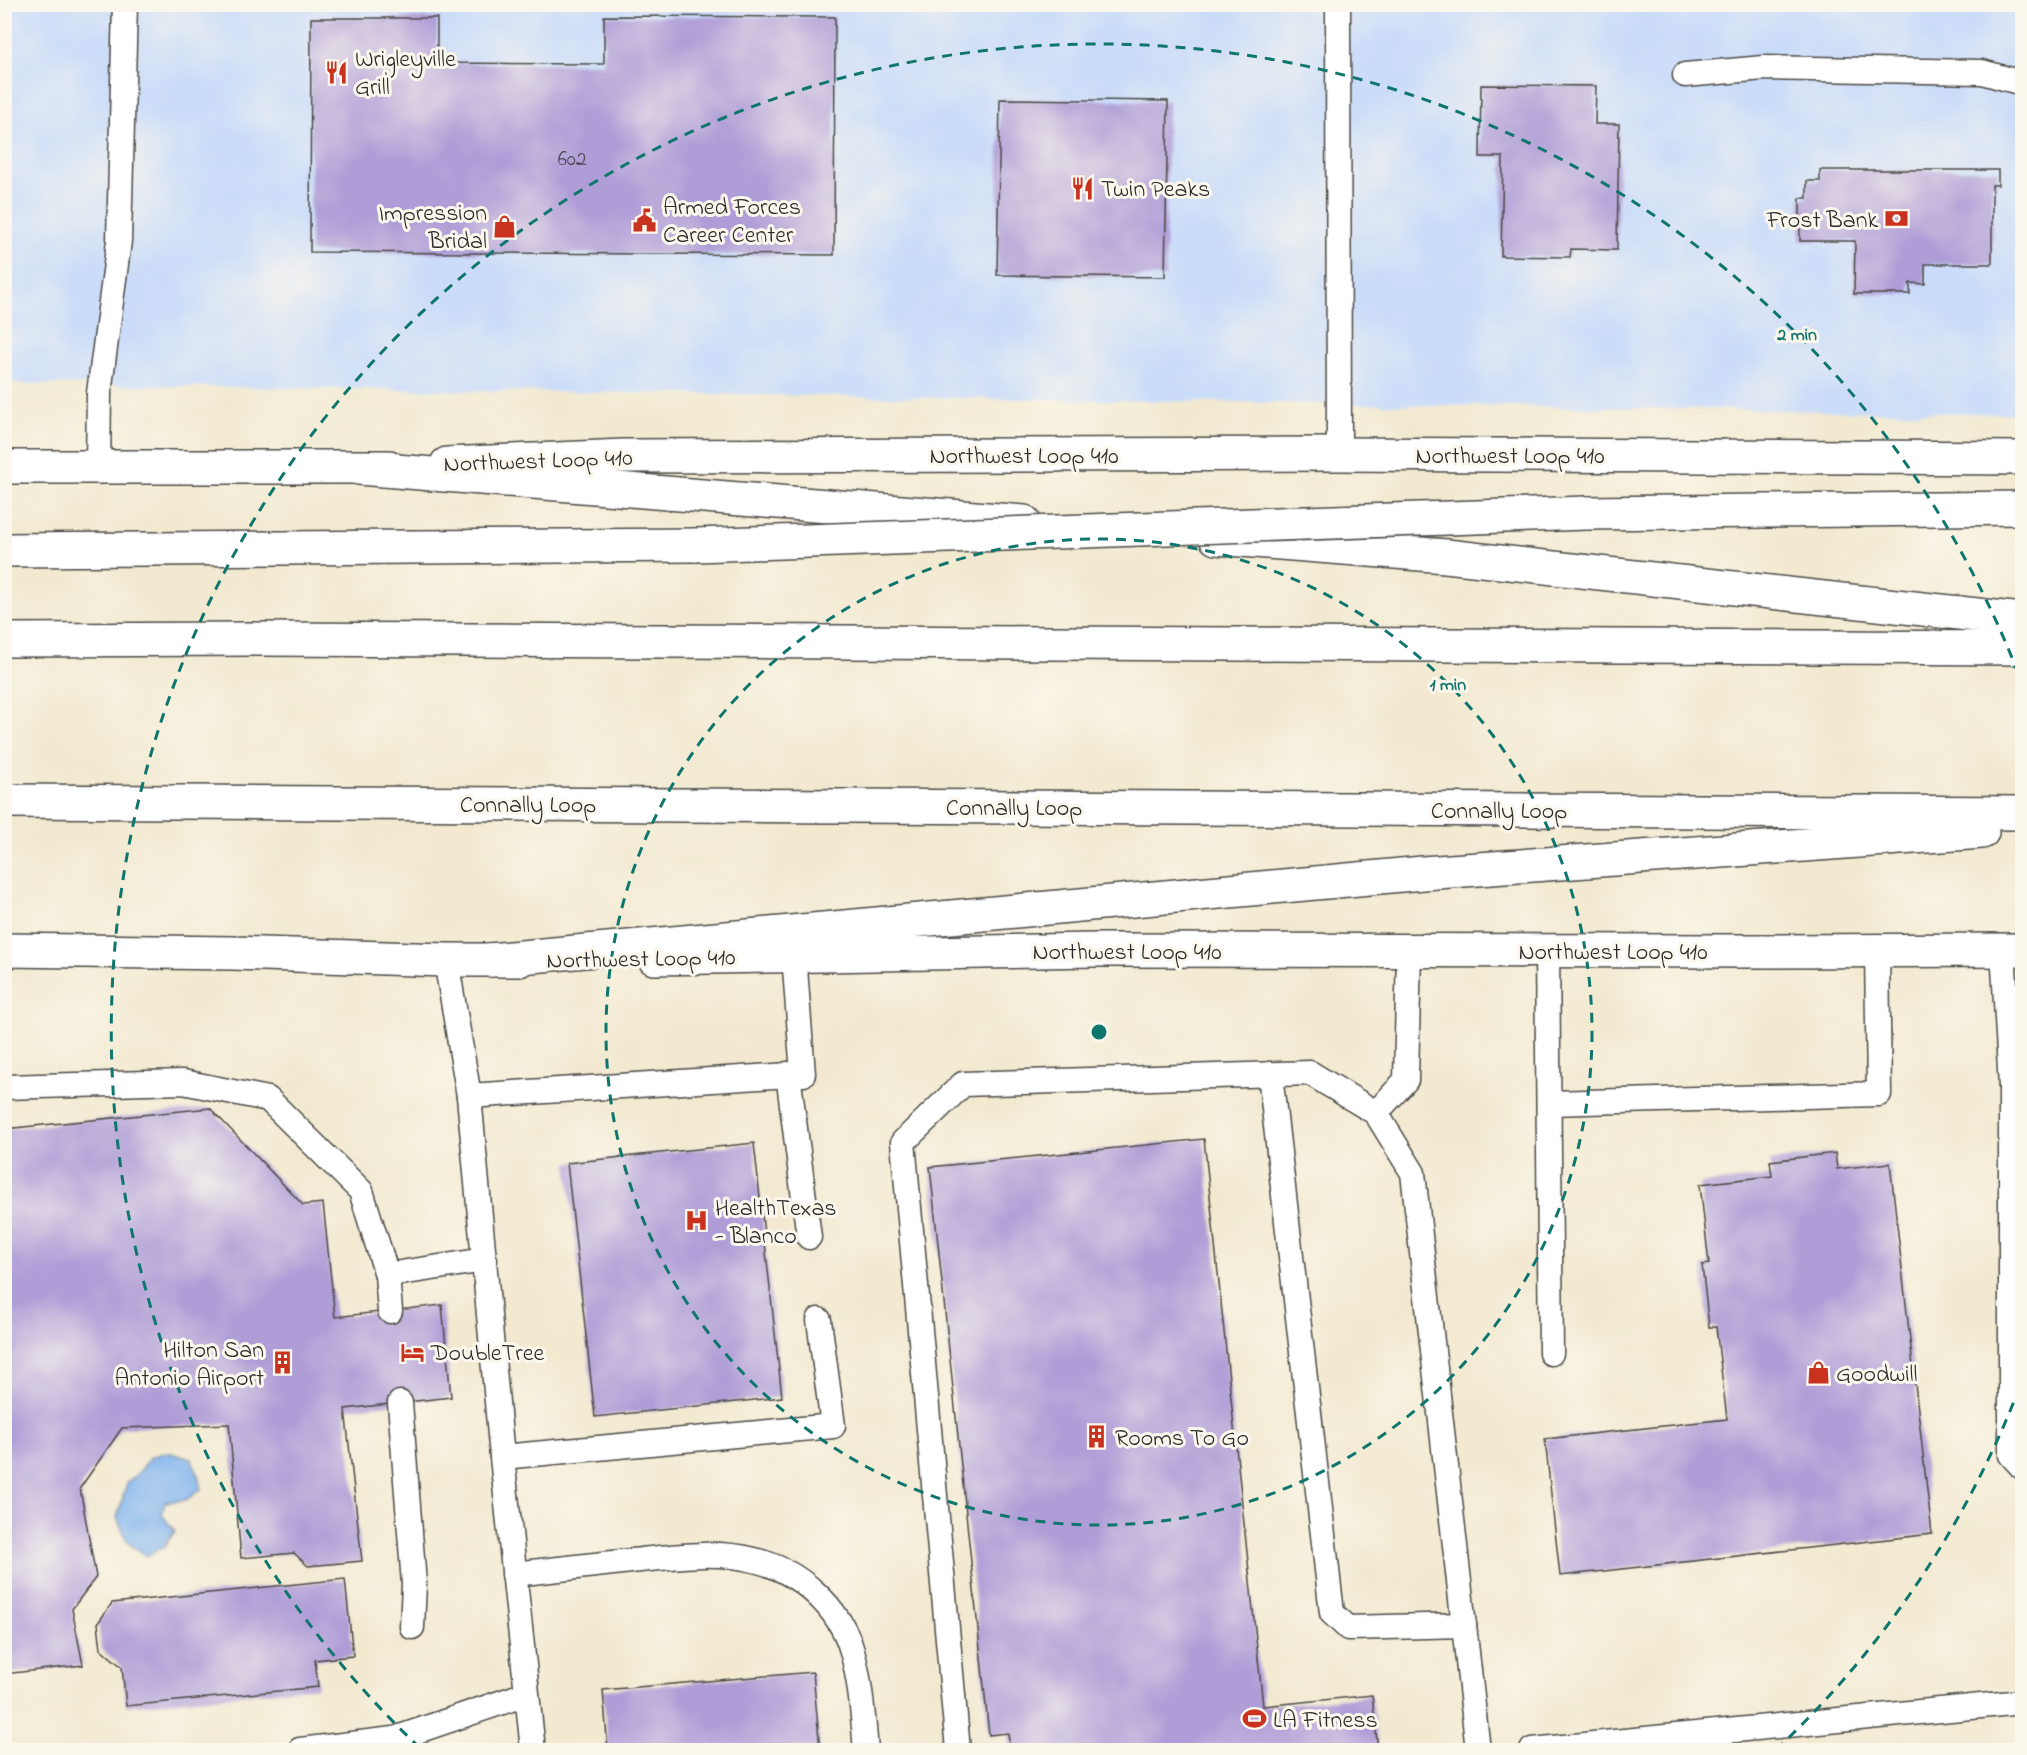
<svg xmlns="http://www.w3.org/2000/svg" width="2027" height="1755" font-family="'Indie Flower',sans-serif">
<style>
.built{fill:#cadcf9}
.water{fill:#80b4ee;stroke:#56708c;stroke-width:1.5}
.building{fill:#af9dd7}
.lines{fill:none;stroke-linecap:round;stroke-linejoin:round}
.lane-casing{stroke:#494844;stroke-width:27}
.secondary-casing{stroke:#494844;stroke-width:36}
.highway-casing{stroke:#494844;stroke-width:36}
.lane{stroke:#fff;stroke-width:24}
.secondary{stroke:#fff;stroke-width:33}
.highway{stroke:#fff;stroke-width:33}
.highway-bridge-casing{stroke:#494844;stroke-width:36;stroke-linecap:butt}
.highway-bridge{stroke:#fff;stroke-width:33}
.ring{fill:none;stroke:#0f766e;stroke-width:3;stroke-dasharray:10 8}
.labels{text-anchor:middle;stroke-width:6;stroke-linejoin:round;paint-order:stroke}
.number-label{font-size:21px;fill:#4c4856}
.poi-label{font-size:24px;fill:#2b2b2b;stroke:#fbf7ec;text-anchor:start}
.street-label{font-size:24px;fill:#2b2b2b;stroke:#fbf7ec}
.centre{fill:#0f766e;stroke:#fbf7ec;stroke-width:3}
.ring-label{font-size:18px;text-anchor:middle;font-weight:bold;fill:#0f766e;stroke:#fbf7ec;stroke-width:6;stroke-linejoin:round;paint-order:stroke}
</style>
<rect width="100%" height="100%" fill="#fbf7ec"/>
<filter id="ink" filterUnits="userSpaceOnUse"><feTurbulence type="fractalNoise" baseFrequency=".0167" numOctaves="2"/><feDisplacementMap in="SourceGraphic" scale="12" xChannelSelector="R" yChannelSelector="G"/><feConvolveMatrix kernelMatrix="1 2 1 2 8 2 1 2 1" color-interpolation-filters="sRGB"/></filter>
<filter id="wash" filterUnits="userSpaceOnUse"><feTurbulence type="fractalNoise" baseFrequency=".008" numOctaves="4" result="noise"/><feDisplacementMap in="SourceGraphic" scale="24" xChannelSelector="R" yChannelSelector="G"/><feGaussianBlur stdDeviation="1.35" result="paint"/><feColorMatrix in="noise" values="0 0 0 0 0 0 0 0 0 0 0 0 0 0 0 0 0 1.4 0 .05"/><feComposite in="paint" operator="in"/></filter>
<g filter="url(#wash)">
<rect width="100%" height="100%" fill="#f2e9d0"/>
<polygon class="built" points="4,5 2022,5 2022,414 28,384 5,382"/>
<polygon class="water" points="167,1452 191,1459 197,1471 201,1489 186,1500 165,1502 162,1515 175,1531 164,1547 146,1556 128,1543 117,1518 127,1483 140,1471 151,1457"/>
<g id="blocks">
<g class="building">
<polygon points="604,16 835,17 834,255 310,252 311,18 437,18 437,63 604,64"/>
<polygon points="1481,85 1596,86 1595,124 1619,124 1617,250 1571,249 1570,257 1501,256 1503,157 1480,157"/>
<polygon points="1000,99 1168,101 1165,277 997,275"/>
<polygon points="1820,170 1998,170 1998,185 1992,185 1992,264 1925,264 1925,284 1910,283 1910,294 1854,294 1855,241 1800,241 1800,198 1807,198 1807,181 1820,181"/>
<polygon points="210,1108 303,1205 323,1203 335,1317 442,1305 451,1397 345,1409 362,1561 308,1566 294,1553 241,1558 229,1424 122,1428 80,1488 96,1577 72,1609 83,1665 4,1674 4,1129"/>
<polygon points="1204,1139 1263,1706 1372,1695 1378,1750 1010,1750 1008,1733 989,1735 930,1167"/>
<polygon points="754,1143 782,1397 595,1417 567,1163"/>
<polygon points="1835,1153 1837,1169 1890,1163 1932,1534 1560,1576 1545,1439 1727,1419 1716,1327 1709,1327 1702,1265 1709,1264 1700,1184 1772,1176 1770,1161"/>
<polygon points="345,1579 353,1656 315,1660 318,1687 126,1706 122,1667 101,1649 98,1623 112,1603"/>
<polygon points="813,1672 820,1750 608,1750 603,1690"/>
</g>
</g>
</g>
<g filter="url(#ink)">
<use href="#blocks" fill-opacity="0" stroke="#494844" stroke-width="1.5"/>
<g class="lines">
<defs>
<g id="lane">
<polyline points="1338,4 1339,454"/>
<polyline points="1685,75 1764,68 1982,72 2022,83"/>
<polyline points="98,468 99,393 119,241 125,4"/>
<polyline points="1547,950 1551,1353"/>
<polyline points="2003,950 2011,1087 2022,1087"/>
<polyline points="446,960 469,1096 502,1457 533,1750"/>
<polyline points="788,1074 809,1237"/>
<polyline points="1270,1074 1332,1613 1348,1628 1464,1625"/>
<polyline points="4,1087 183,1082 268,1099 361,1191 387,1275 485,1260"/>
<polyline points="2011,1087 2011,1455 2022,1467"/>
<polyline points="469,1096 803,1074 794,955"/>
<polyline points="1549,1103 1879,1094 1877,950"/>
<polyline points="1376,1113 1406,1080 1409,950"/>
<polyline points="387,1275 390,1311"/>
<polyline points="400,1403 414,1584 412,1627"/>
<polyline points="502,1457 833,1426 819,1320"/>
<path d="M514,1574C553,1570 592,1565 631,1561C672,1557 714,1550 754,1560C798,1570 840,1607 852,1651C861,1683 863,1718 866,1750"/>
<polyline points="300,1750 394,1739 526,1694"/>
<polyline points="958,1750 903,1142 963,1084 1310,1073 1376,1113 1413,1173 1478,1750"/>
<polyline points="1532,1750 2022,1702"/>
</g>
<g id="secondary">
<polyline points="447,464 623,456 1339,454 2022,458"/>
<polyline points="4,467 389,467"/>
<polyline points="4,950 232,953 446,960 519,960"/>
<polyline points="654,958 1095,950 1769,951 2022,950"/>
</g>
<g id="highway">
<polyline points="359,468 1024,522"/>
<polyline points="1586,513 2022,508"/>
<polyline points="1216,538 1446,556 2022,620"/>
<polyline points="4,550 696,545"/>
<polyline points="4,640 260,639 2022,648"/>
<polyline points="4,801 2022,813"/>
<polyline points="489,960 1423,873 1982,832"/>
</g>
</defs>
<use href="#lane" class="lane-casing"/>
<use href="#secondary" class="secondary-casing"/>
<use href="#highway" class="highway-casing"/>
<use href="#lane" class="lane"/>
<use href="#secondary" class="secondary"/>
<use href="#highway" class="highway"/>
<defs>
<polyline id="highway-bridge" points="696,545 1586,513"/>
</defs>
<use href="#highway-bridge" class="highway-bridge-casing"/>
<use href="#highway-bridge" class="highway-bridge"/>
</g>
</g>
<g class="ring">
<circle cx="1099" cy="1032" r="493"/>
<path d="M2020 1386A987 987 0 0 1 1778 1748M420 1748A987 987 0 1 1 2020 678"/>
</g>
<defs>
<symbol id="restaurant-bare" viewBox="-9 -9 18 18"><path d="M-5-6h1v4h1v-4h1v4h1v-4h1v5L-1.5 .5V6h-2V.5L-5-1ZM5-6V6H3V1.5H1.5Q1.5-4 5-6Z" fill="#c8321e" stroke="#fbf7ec" stroke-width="2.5" paint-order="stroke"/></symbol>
<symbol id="bank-bare" viewBox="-9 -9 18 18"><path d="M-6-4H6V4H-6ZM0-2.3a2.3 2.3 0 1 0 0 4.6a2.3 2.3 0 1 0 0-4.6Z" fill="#c8321e" stroke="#fbf7ec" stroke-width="2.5" paint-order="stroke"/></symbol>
<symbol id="civic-bare" viewBox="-9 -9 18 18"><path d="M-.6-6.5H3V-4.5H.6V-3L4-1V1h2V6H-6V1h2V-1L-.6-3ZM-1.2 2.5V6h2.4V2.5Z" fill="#c8321e" stroke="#fbf7ec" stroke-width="2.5" paint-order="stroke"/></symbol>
<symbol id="shop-bare" viewBox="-9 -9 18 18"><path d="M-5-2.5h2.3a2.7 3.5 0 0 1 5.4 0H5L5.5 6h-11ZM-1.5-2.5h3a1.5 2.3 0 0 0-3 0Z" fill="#c8321e" stroke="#fbf7ec" stroke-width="2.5" paint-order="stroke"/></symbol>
<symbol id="hospital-bare" viewBox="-9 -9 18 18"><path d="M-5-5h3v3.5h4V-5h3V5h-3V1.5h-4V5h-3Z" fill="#c8321e" stroke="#fbf7ec" stroke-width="2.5" paint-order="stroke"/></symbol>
<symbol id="hotel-bare" viewBox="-9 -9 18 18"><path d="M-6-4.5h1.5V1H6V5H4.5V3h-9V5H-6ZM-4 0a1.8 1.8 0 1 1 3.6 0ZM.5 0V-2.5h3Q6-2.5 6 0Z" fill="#c8321e" stroke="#fbf7ec" stroke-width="2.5" paint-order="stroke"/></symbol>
<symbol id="building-bare" viewBox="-9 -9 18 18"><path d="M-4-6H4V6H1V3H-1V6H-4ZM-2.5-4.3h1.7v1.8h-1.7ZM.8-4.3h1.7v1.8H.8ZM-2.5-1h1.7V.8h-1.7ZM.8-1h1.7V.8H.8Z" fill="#c8321e" stroke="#fbf7ec" stroke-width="2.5" paint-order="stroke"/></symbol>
<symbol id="stadium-bare" viewBox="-9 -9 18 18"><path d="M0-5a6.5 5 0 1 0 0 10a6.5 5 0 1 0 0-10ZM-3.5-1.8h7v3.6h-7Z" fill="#c8321e" stroke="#fbf7ec" stroke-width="2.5" paint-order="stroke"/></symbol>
</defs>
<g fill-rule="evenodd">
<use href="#restaurant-bare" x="320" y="56" width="33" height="33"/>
<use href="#restaurant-bare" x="1066" y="172" width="33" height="33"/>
<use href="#bank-bare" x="1880" y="202" width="33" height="33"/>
<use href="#civic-bare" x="628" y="204" width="33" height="33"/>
<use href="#shop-bare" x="488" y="210" width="33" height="33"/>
<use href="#hospital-bare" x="680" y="1204" width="33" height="33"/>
<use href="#hotel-bare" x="396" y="1336" width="33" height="33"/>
<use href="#building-bare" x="266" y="1346" width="33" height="33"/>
<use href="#shop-bare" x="1802" y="1356" width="33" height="33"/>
<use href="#building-bare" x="1080" y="1420" width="33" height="33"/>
<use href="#stadium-bare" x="1238" y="1702" width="33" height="33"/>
</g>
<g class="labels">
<g class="number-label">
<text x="572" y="165">602</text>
</g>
<g class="poi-label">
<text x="355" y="66">Wrigleyville<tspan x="355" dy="28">Grill</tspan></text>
<text x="1101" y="196">Twin Peaks</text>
<text x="663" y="214">Armed Forces<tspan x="663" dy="28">Career Center</tspan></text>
<text x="487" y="220" text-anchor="end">Impression<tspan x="487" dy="28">Bridal</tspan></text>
<text x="1878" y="227" text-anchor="end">Frost Bank</text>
<text x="715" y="1215">HealthTexas<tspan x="715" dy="28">- Blanco</tspan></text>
<text x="264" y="1357" text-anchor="end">Hilton San<tspan x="264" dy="28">Antonio Airport</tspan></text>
<text x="431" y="1360">DoubleTree</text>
<text x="1836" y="1381">Goodwill</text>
<text x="1115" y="1445">Rooms To Go</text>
<text x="1273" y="1727">LA Fitness</text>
</g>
<g class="street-label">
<text x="1024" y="463">Northwest Loop 410</text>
<text x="1510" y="463">Northwest Loop 410</text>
<text transform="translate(538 460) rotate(-2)" y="8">Northwest Loop 410</text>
<text x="528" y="812">Connally Loop</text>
<text x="1014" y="815">Connally Loop</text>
<text x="1499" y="818">Connally Loop</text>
<text x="1127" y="959">Northwest Loop 410</text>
<text x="1613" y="959">Northwest Loop 410</text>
<text transform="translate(641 958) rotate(-1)" y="8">Northwest Loop 410</text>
</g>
</g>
<circle cx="1099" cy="1032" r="9" class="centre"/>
<g class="ring-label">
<text x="1797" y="340">2 min</text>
<text x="1448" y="690">1 min</text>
</g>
<rect width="2027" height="1755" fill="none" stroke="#fbf7ec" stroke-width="24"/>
</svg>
